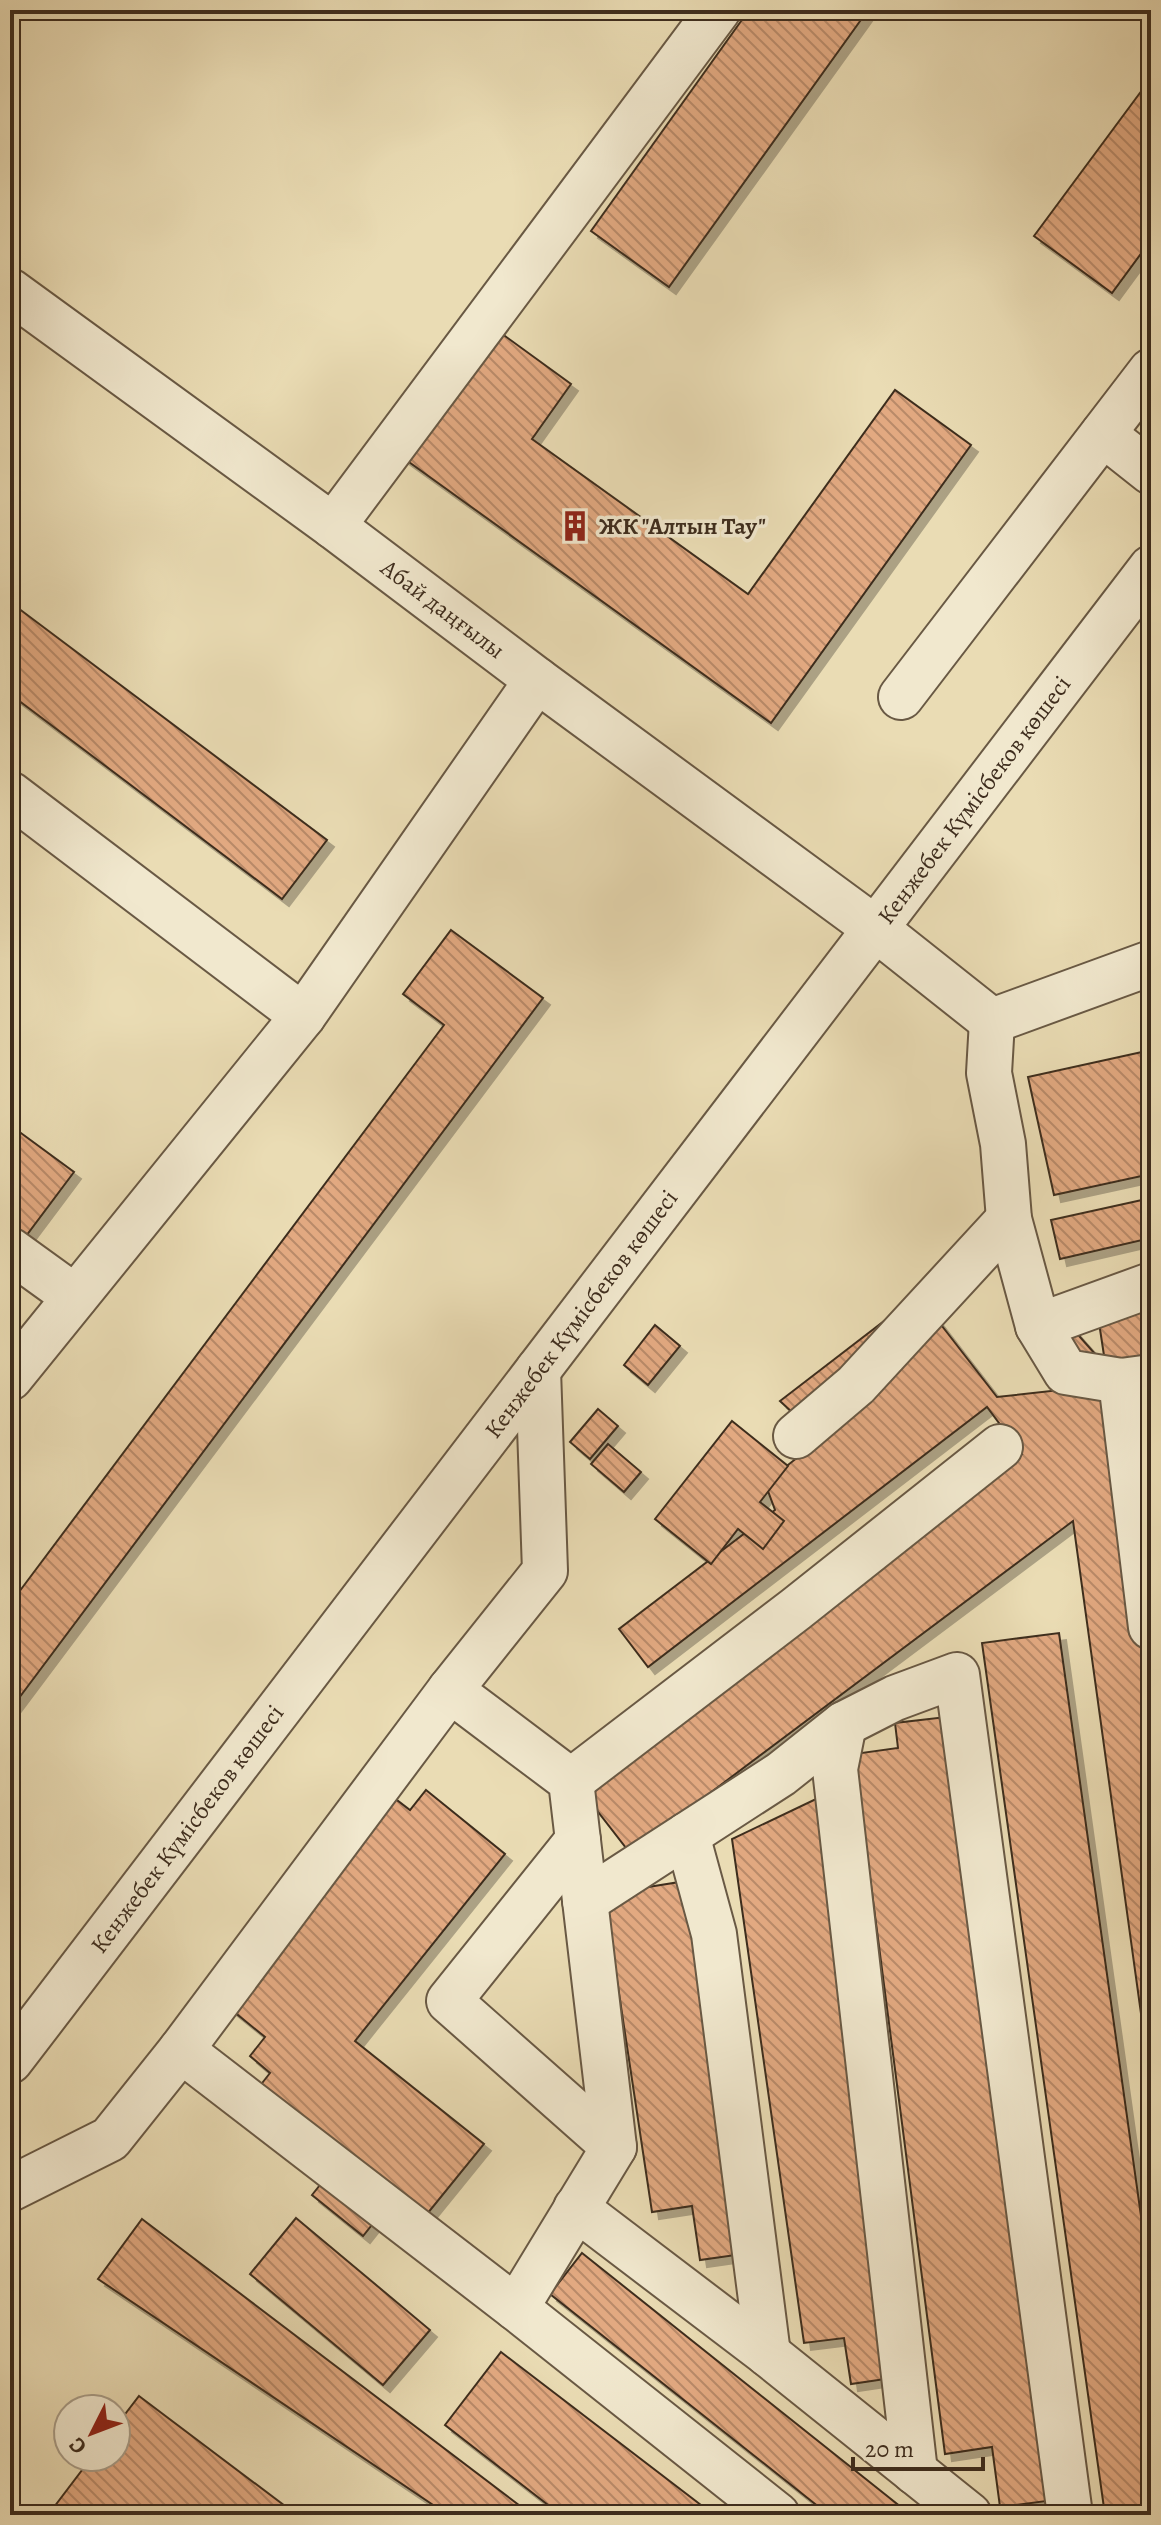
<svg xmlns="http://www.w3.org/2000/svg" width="1161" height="2525" font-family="Alegreya,serif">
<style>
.building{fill:url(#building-back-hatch);stroke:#3e2d1e;stroke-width:2;filter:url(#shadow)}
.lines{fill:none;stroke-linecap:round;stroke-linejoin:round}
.minor-casing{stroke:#695944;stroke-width:48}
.minor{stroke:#f1e8ce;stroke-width:44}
.labels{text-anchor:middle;stroke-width:7;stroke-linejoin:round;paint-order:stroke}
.poi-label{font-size:24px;font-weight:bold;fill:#3e2d1e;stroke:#f1e8ce;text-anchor:start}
.street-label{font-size:24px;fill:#3e2d1e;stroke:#f1e8ce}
</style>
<defs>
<pattern id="building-back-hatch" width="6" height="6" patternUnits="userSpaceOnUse" patternTransform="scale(2)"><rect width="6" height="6" fill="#e2a981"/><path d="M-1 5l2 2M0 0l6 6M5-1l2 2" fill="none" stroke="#b98a69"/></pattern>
<filter id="shadow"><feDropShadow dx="7" dy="7" stdDeviation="0" flood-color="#0004"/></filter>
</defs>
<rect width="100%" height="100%" fill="#eadcb4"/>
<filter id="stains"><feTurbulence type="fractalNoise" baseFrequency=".0025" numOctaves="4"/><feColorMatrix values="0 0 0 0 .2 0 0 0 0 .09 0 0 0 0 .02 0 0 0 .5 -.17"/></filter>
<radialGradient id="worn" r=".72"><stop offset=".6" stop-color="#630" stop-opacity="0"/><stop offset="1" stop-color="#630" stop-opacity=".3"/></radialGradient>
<g class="building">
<polygon points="749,10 868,10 669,287 591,231"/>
<polygon points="1151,78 1151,240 1112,293 1034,236"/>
<polygon points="494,328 571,384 532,439 748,594 895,390 971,445 771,723 402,457"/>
<polygon points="10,602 327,840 282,899 10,694"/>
<polygon points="451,930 543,998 10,1710 10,1604 444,1025 403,994"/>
<polygon points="1151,1050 1151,1174 1054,1195 1028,1077"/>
<polygon points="10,1125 74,1172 26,1236 10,1224"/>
<polygon points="1151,1198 1151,1238 1060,1259 1051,1220"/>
<polygon points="918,1295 997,1397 1105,1385 1151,1719 1151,2086 1073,1521 630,1853 578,1786 1022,1454 987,1407 648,1667 619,1629 775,1510 765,1483 821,1439 780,1401"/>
<polygon points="1151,1309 1151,1355 1105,1362 1098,1316"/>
<polygon points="1064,1319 1096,1355 1078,1372"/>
<polygon points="655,1325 680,1346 648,1385 624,1365"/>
<polygon points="598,1409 618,1426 590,1459 570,1442"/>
<polygon points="732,1421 788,1466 760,1502 784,1521 763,1549 738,1529 711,1564 655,1519"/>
<polygon points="608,1444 641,1472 624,1492 591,1464"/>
<polygon points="1059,1633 1151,2287 1151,2331 1141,2332 1151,2403 1151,2515 1105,2515 982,1643"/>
<polygon points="946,1717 1047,2501 1000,2507 992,2447 945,2454 854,1754 898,1748 895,1723"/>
<polygon points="426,1790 505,1854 355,2041 484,2144 423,2219 259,2087 270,2073 250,2056 265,2037 222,2002 389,1794 410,1810"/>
<polygon points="816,1799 899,2377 851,2384 844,2338 804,2343 732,1839"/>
<polygon points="686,1881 743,2254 700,2260 692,2206 652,2212 604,1894"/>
<polygon points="328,2175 379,2216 363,2236 312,2195"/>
<polygon points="296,2218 430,2330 383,2385 250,2274"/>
<polygon points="142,2219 532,2515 448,2515 98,2279"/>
<polygon points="582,2253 911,2515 829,2515 550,2294"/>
<polygon points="501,2352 714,2515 561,2515 445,2425"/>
<polygon points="139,2396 289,2509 285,2515 48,2515 92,2457 116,2457 116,2426"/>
</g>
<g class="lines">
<defs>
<g id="minor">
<polyline points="10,291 333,526 537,680 876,929 992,1021 1151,963"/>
<polyline points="1103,434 1151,472"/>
<polyline points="333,526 718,10"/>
<polyline points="901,697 1151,371"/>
<polyline points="10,794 303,1016"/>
<polyline points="992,1021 989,1073 1003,1144 1009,1219 1038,1326 1066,1372 1121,1381 1151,1377"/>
<polyline points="10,1250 75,1297"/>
<polyline points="1038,1326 1151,1285"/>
<polyline points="10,1378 303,1016 537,680"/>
<polyline points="1121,1381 1151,1627"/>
<polyline points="796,1436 856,1385 1009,1219"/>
<polyline points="844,1724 835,1769 915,2472"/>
<polyline points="571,1781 796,1609 1000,1447"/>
<polyline points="687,1835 714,1934 768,2354"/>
<polyline points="578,1840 449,2001 614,2147"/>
<polyline points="585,1901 781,1774 844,1724 895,1698 957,1675 1070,2515"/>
<polyline points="181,2050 516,2308 614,2147 571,1781 450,1690 545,1571 538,1370"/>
<polyline points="10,2061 1151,568"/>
<polyline points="10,2189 110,2139 181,2050 450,1690"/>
<polyline points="576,2208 768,2354 969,2515"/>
<polyline points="516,2308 777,2515"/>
</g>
</defs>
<use href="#minor" class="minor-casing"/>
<use href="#minor" class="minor"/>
</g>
<defs>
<symbol id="building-bare" viewBox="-9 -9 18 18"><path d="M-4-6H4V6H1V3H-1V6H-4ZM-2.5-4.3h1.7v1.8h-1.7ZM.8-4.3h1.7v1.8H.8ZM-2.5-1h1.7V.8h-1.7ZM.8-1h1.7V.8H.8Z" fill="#8f2418" stroke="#f1e8ce" stroke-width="2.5" paint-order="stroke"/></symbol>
</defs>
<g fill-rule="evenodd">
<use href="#building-bare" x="553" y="504" width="44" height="44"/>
</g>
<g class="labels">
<g class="poi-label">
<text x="599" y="534">ЖК "Алтын Тау"</text>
</g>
<g class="street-label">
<text transform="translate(443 609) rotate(37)" y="8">Абай даңғылы</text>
<text transform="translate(974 800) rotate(-53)" y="8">Кенжебек Күмісбеков көшесі</text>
<text transform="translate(581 1314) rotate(-53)" y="8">Кенжебек Күмісбеков көшесі</text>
<text transform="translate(187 1829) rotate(-53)" y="8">Кенжебек Күмісбеков көшесі</text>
</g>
</g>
<rect width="1161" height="2525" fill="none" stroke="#eadcb4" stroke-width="40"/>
<rect x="12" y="12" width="1137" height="2501" fill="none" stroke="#3e2d1e" stroke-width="4"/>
<rect x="20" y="20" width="1121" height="2485" fill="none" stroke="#3e2d1e" stroke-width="2"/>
<g transform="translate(92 2433) rotate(228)"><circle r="38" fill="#f1e8ce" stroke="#a99d88" stroke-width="2"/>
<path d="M0-6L14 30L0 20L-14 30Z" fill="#8f2418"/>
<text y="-12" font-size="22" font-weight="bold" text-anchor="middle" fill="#3e2d1e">С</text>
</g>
<path d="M853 2457v12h130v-12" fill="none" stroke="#3e2d1e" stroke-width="4"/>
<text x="865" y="2457" font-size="24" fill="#3e2d1e" stroke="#f1e8ce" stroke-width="6" paint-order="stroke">20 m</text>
<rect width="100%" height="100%" filter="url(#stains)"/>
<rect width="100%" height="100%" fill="url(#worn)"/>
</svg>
